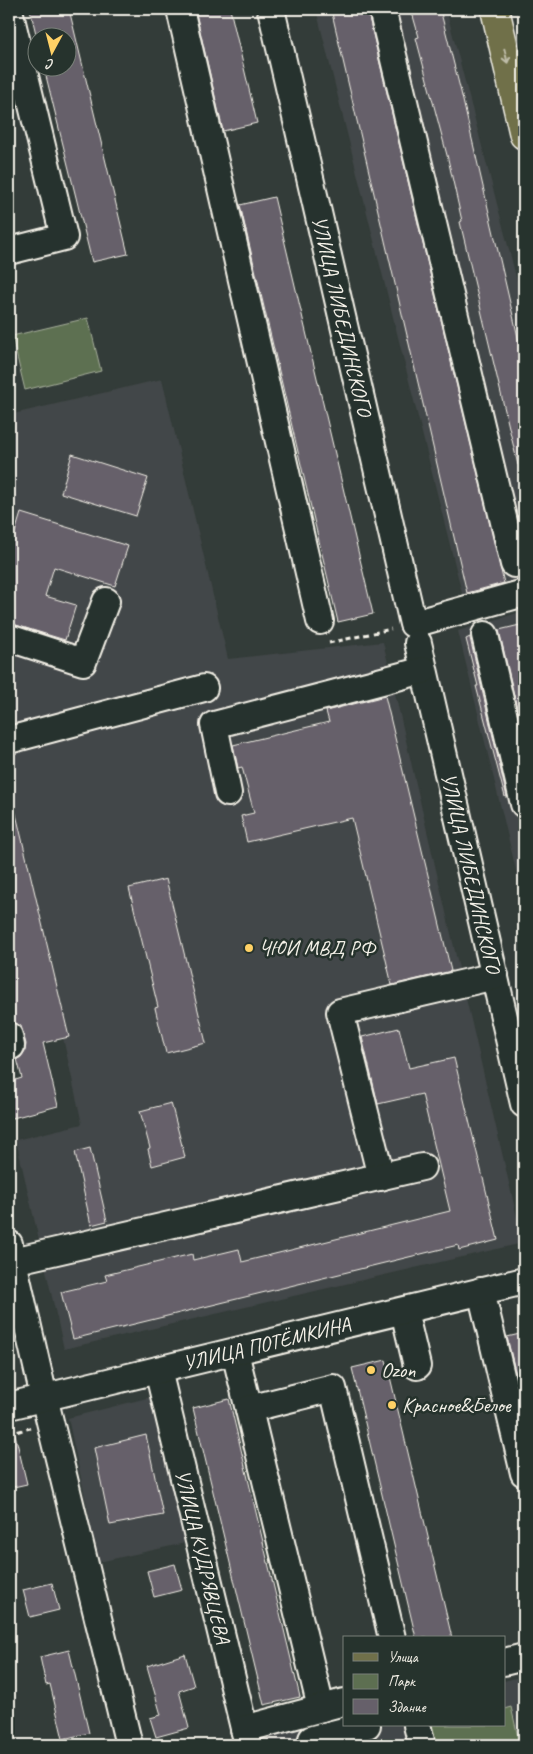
<svg xmlns="http://www.w3.org/2000/svg" width="533" height="1754" font-family="Caveat,sans-serif">
<style>
.built{fill:#424748}
.green{fill:#5d6f51;stroke:#a8b09c}
.building{fill:#66606a;stroke:#f4f1e8}
.lines{fill:none;stroke-linecap:round;stroke-linejoin:round}
.minor-casing{stroke:#f4f1e8;stroke-width:30}
.major-casing{stroke:#f4f1e8;stroke-width:31}
.path{stroke:#f4f1e8;stroke-width:3;stroke-dasharray:5 4;stroke-linecap:butt}
.minor{stroke:#26332d;stroke-width:26}
.major{stroke:#70704a;stroke-width:28}
.oneway{stroke:#bfbda9}
.poi-dot{fill:#ffd166;stroke:#26332d;stroke-width:2}
.labels{text-anchor:middle;stroke-width:5;stroke-linejoin:round;paint-order:stroke}
.street-label{font-size:21px;fill:#f4f1e8;stroke:#26332d}
.poi-label{font-size:21px;fill:#f4f1e8;stroke:#26332d;text-anchor:start}
</style>
<rect width="100%" height="100%" fill="#333c39"/>
<filter id="ink" filterUnits="userSpaceOnUse"><feTurbulence type="fractalNoise" baseFrequency=".02" numOctaves="2"/><feDisplacementMap in="SourceGraphic" scale="10" xChannelSelector="R" yChannelSelector="G"/><feConvolveMatrix kernelMatrix="1 2 1 2 8 2 1 2 1" color-interpolation-filters="sRGB"/></filter>
<g filter="url(#ink)">
<g class="built">
<polygon points="316,9 446,9 524,307 524,584 464,601"/>
<polygon points="162,379 228,659 383,642 523,1243 64,1349 16,1140 82,1124 9,793 9,415"/>
<polygon points="524,611 524,903 458,631"/>
<polygon points="151,1397 185,1543 99,1562 68,1418"/>
<polygon points="524,1676 524,1745 268,1745 266,1735 344,1717 344,1725 504,1725 504,1681"/>
</g>
<g class="green">
<polygon points="88,318 101,371 25,390 12,336"/>
<polygon points="511,1707 520,1745 430,1745 426,1727 432,1725 504,1725 504,1709"/>
</g>
<g class="building">
<polygon points="30,9 69,9 128,254 92,262 44,68 68,68 68,38 37,38"/>
<polygon points="195,9 230,9 257,123 223,131"/>
<polygon points="331,9 367,9 504,583 467,593"/>
<polygon points="411,9 440,9 461,92 524,363 524,464 518,465 460,222 462,221 448,159 416,38 419,37"/>
<polygon points="274,197 373,614 338,622 240,205"/>
<polygon points="72,454 148,478 136,516 61,493"/>
<polygon points="21,513 128,546 115,586 54,567 45,596 76,605 65,640 9,623 9,552"/>
<polygon points="524,624 524,738 499,630"/>
<polygon points="470,637 470,638 507,797 505,797 498,770 476,686 478,686 466,639"/>
<polygon points="385,696 451,971 392,985 352,818 247,842 241,816 254,813 242,767 238,768 233,745 329,722 326,711"/>
<polygon points="15,810 69,1037 43,1043 58,1106 9,1119 9,1082 22,1078 17,1059 21,1057 25,1051 26,1044 21,1026 14,1022 9,1021 9,811"/>
<polygon points="166,879 206,1043 166,1053 155,1008 158,1007 129,888"/>
<polygon points="399,1028 409,1068 454,1058 498,1240 459,1250 458,1245 73,1339 61,1292 107,1281 105,1275 192,1254 193,1260 239,1249 242,1262 450,1211 422,1094 378,1104 362,1037"/>
<polygon points="171,1103 185,1157 152,1166 148,1149 150,1148 140,1111"/>
<polygon points="90,1148 107,1221 91,1225 75,1152"/>
<polygon points="524,1333 524,1391 520,1391 507,1337"/>
<polygon points="386,1360 452,1638 416,1638 352,1368"/>
<polygon points="229,1399 300,1697 264,1705 193,1408"/>
<polygon points="15,1434 27,1484 9,1488 9,1435"/>
<polygon points="146,1435 163,1515 110,1525 94,1448"/>
<polygon points="175,1564 182,1590 154,1597 147,1571"/>
<polygon points="52,1583 59,1610 30,1617 23,1590"/>
<polygon points="69,1650 89,1733 63,1739 50,1684 46,1685 40,1657"/>
<polygon points="185,1654 194,1686 179,1691 189,1728 156,1737 150,1718 161,1715 147,1666"/>
</g>
<g class="lines">
<defs>
<g id="minor">
<polyline points="180,9 320,621"/>
<path id="s1" d="M271,9L413,624L524,593"/>
<polyline points="382,9 514,564"/>
<polyline points="9,10 64,237 13,250"/>
<polyline points="485,635 524,804"/>
<polyline points="9,638 83,662 106,601"/>
<path id="s2" d="M418,643L524,1104"/>
<polyline points="9,740 204,688"/>
<polyline points="228,793 214,725 424,670"/>
<polyline points="9,1036 11,1046"/>
<polyline points="381,1177 340,1012 495,976"/>
<polyline points="9,1244 44,1397 129,1745"/>
<polyline points="13,1261 422,1167"/>
<polyline points="481,1291 524,1473"/>
<polyline points="404,1311 417,1366"/>
<polyline points="235,1352 321,1708"/>
<path id="s3" d="M158,1370L248,1745"/>
<path id="s4" d="M9,1406L524,1281"/>
<polyline points="249,1409 333,1388 392,1638"/>
<polyline points="504,1662 524,1657"/>
<polyline points="417,1725 422,1745"/>
<polyline points="244,1729 344,1702"/>
<polyline points="314,1745 312,1739 367,1725"/>
</g>
<polyline id="major" points="495,9 524,135"/>
</defs>
<use href="#minor" class="minor-casing"/>
<use href="#major" class="major-casing"/>
<g class="path">
<polyline points="329,643 391,629"/>
<polyline points="9,1434 30,1428"/>
</g>
<use href="#minor" class="minor"/>
<use href="#major" class="major"/>
</g>
<defs><path id="oneway-shaft" d="M-6 0H5M1.5-3L5.5 0L1.5 3" fill="none" stroke-width="1.6" stroke-linecap="round" stroke-linejoin="round" transform="scale(1.25)"/></defs>
<use class="oneway" href="#oneway-shaft" transform="translate(506 56) rotate(77)"/>
</g>
<g class="poi-dot">
<circle cx="249" cy="948" r="5"/>
<circle cx="371" cy="1370" r="5"/>
<circle cx="392" cy="1405" r="5"/>
</g>
<g class="labels">
<g class="street-label">
<text dy="7" stroke="none"><textPath href="#s1" startOffset="315">УЛИЦА ЛИБЕДИНСКОГО</textPath></text>
<text dy="7" stroke="none"><textPath href="#s2" startOffset="236">УЛИЦА ЛИБЕДИНСКОГО</textPath></text>
<text dy="7" stroke="none"><textPath href="#s4" startOffset="265">УЛИЦА ПОТЁМКИНА</textPath></text>
<text dy="7" stroke="none"><textPath href="#s3" startOffset="192">УЛИЦА КУДРЯВЦЕВА</textPath></text>
</g>
<g class="poi-label">
<text x="259" y="955">ЧЮИ МВД РФ</text>
<text x="381" y="1377">Ozon</text>
<text x="402" y="1412">Красное&amp;Белое</text>
</g>
</g>
<rect width="533" height="1754" fill="none" stroke="#26332d" stroke-width="30"/>
<rect x="15" y="15" width="503" height="1724" fill="none" stroke="#f4f1e8" stroke-width="2" filter="url(#ink)"/>
<rect x="343" y="1636" width="162" height="90" fill="#26332d" stroke="#787f78"/>
<rect x="353" y="1653" width="25" height="8" fill="#70704a" stroke="#787f78"/>
<text x="388" y="1662" font-size="15" fill="#f4f1e8">Улица</text>
<rect x="353" y="1674" width="25" height="15" fill="#5d6f51" stroke="#787f78"/>
<text x="388" y="1686" font-size="15" fill="#f4f1e8">Парк</text>
<rect x="353" y="1699" width="25" height="15" fill="#66606a" stroke="#787f78"/>
<text x="388" y="1712" font-size="15" fill="#f4f1e8">Здание</text>
<g transform="translate(52 52) rotate(187)"><circle r="24" fill="#26332d" stroke="#787f78"/>
<path d="M0-4L9 19L0 12L-9 19Z" fill="#ffd166"/>
<text y="-8" font-size="14" font-weight="bold" text-anchor="middle" fill="#f4f1e8">С</text>
</g>
</svg>
